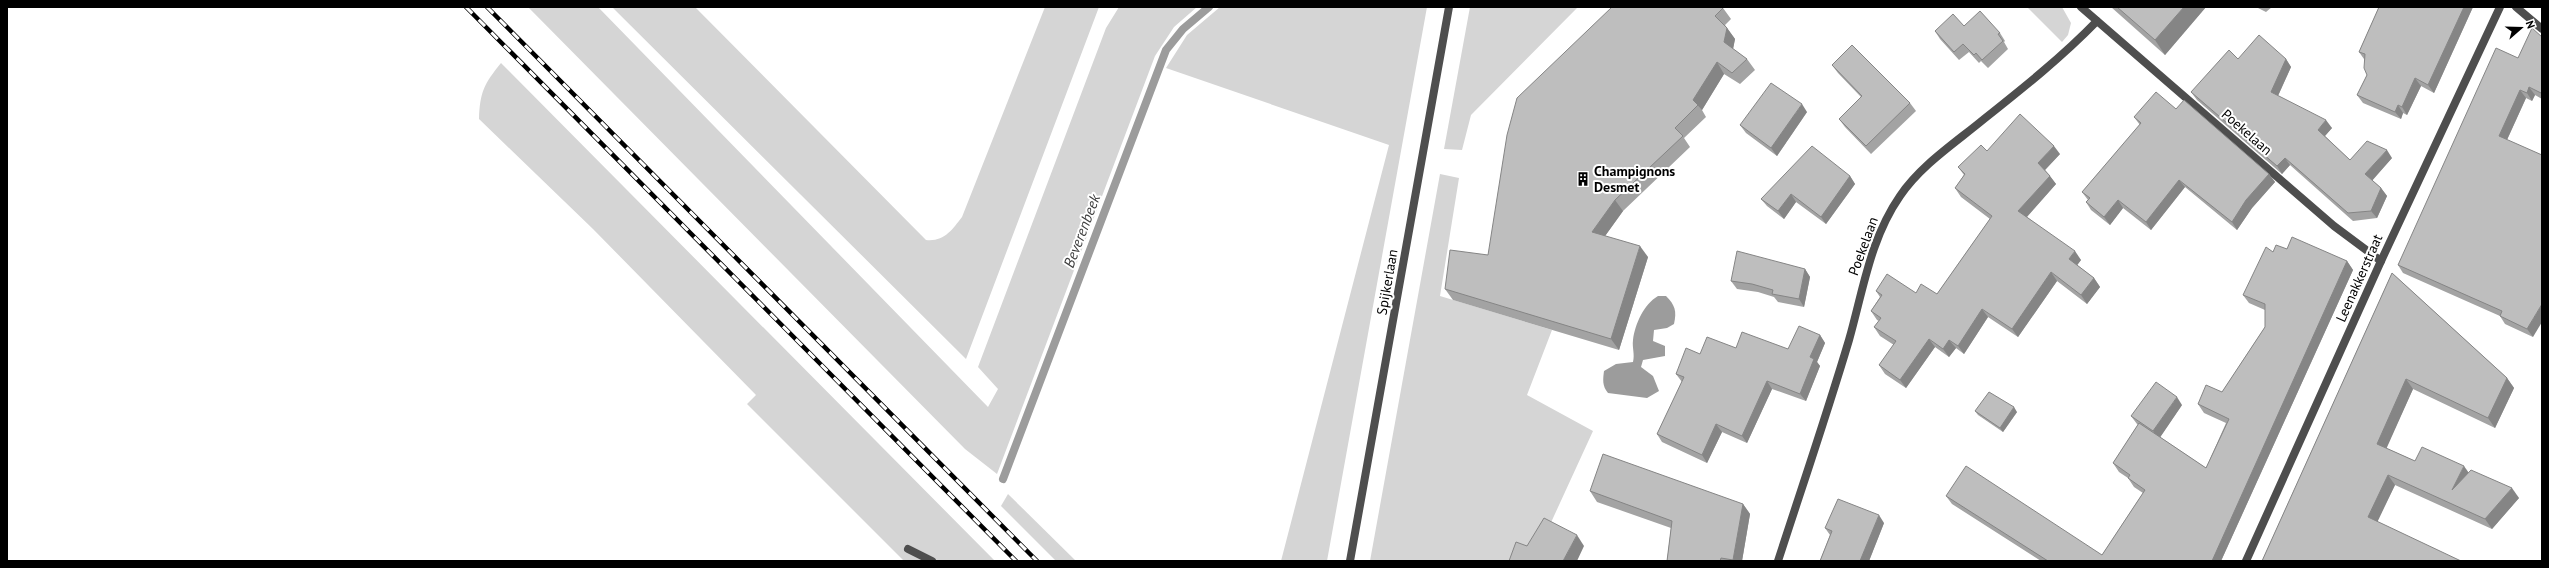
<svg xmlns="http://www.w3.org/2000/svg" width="2549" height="568" font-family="'PT Sans',sans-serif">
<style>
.green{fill:#d5d5d5}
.water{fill:#9c9c9c}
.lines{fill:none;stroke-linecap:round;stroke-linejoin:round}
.stream{stroke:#9c9c9c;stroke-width:8}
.service{stroke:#4e4e4e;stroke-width:8}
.minor{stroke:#4e4e4e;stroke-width:8}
.tertiary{stroke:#4e4e4e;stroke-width:8}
.rail-casing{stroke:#000;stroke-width:4.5}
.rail{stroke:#fff;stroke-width:3;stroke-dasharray:9;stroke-linecap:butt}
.wall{fill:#a3a3a3}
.shaded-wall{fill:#858585}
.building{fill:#bebebe;stroke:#858585}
.labels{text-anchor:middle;stroke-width:4;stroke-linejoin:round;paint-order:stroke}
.street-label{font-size:14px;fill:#000;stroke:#fff}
.poi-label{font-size:14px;font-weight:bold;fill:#000;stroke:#fff;text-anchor:start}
.water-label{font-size:15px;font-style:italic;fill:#3d3d3d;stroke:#fff}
</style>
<rect width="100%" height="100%" fill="#fff"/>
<g class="green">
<polygon points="528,7 598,7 988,407 998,389 978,367 1106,28 1119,7 1197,7 1174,27 1155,56 997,474 965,449"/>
<path d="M612,7H695L926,240C944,242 952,230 962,217L1045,7H1099L966,359Z"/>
<polygon points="1220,7 1427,7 1327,561 1281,561 1389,145 1166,68 1187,35"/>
<polygon points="1470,7 1578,7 1471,115 1462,150 1444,149"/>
<polygon points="2027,7 2062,7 2071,23 2068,35 2062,42"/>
<path d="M501,63L995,561H904L747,404L756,395L593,229L479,119C480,92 484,84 501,63Z"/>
<polygon points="1440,174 1459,178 1440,296 1552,330 1527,395 1593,431 1537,553 1513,561 1370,561"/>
<polygon points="1008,494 1076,561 1056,561 1001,506"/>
</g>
<path class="water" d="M1658,296H1666C1675,305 1677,311 1674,324L1667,328L1654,330L1653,341L1665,346V356L1643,360L1641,367L1653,376L1659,391L1647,398L1608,393C1602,386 1603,379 1604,371L1616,364L1633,362C1635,354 1632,348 1633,340C1635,324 1644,304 1658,296Z"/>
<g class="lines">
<polyline class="stream" points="1003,479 1166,50 1183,29 1209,7"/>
<polyline class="service" points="2516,7 2542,29"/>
<g class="minor">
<polyline points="2081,7 2334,226 2381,261"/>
<polyline points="908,549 932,561"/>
<path d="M1778,561C1802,487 1827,414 1849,340C1863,291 1870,239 1900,196C1921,165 1955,143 1984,119C2023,88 2062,57 2097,21"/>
<polyline points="2246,561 2381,261 2500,7"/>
</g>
<polyline class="tertiary" points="1350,561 1449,7"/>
<defs>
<g id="rail">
<polyline points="466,7 1016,561"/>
<polyline points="487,7 1037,561"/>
</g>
</defs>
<use href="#rail" class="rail-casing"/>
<use href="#rail" class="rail"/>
</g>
<g class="wall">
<polygon points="2111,7 2206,7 2165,55"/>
<polygon points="2256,7 2272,7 2266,12"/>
<polygon points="2379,7 2473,7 2434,93 2421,86 2407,115 2403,113 2401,119 2363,103 2357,95 2367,75 2364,59 2359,52"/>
<polygon points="1723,8 1731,19 1725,25 1735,39 1733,49 1747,59 1755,70 1740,84 1724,74 1702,110 1706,117 1684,138 1690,147 1623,211 1605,236 1648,257 1619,350 1453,300 1445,289 1488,255"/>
<polygon points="1964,26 2000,33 2005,41 2004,42 2008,49 1988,68 1981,61 1979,63 1969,52 1959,60 1940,39 1935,31"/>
<polygon points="2542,37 2542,99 2535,95 2532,101 2526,98 2507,140 2533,337 2505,324 2500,316 2403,273 2398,265 2518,58"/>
<polygon points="2238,59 2286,59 2291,67 2278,96 2332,128 2325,136 2350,160 2392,158 2372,180 2381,188 2387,196 2377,218 2353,221 2290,165 2282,174 2197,100 2191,92"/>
<polygon points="1832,65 1910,103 1916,111 1871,154 1845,127 1839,119 1861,97 1838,73"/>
<polygon points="2176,109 2269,174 2275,182 2252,208 2237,230 2185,187 2151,230 2123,208 2110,225 2091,210 2086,202 2088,200 2082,192 2140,125 2134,117"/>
<polygon points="1807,112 1777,156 1746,133 1740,125"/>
<polygon points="1987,151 2060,154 2045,170 2056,184 2027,217 2081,260 2077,265 2094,278 2100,287 2087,304 2057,281 2018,337 1988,317 1964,354 1956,348 1949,357 1935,347 1906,388 1885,374 1879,365 1894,345 1880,336 1874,327 1879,321 1877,320 1871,311 1880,297 1876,291 1916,293 1937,294 1990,219 1961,197 1955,188 1964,175 1958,167"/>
<polygon points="1850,176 1855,184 1826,224 1796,202 1784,219 1767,206 1761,199"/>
<polygon points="2287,249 2347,261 2353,270 2221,561 2041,561 1952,504 1946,496 2102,555 2143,493 2134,487 2128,478 2119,472 2113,463 2138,425 2137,424 2131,416 2182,405 2160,437 2206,468 2226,423 2204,413 2198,404 2222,392 2265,327 2265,310 2249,303 2243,295 2273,252"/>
<polygon points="1805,269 1810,277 1804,307 1778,302 1774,297 1758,292 1737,289 1731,281"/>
<polygon points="2392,273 2507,378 2514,388 2495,428 2413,389 2386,448 2415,461 2468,473 2519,498 2492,529 2395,485 2377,521 2262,561"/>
<polygon points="1820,335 1825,343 1817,362 1820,366 1806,401 1772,389 1747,443 1722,432 1707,463 1662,442 1657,434 1682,382 1676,374 1700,354 1736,348 1788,349"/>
<polygon points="1975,411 2017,412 2003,432 1978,415"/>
<polygon points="1590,491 1743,504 1750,514 1742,561 1667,561 1671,528 1597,502"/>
<polygon points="1884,523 1869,561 1820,561 1830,535 1825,528"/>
</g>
<g class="shaded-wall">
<polygon points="2184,7 2206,7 2165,55 2155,40"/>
<polygon points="2464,7 2473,7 2434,93 2428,85"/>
<polygon points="1727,28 1735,39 1732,54 1724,42"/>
<polygon points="2286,59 2291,67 2276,100 2271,92"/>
<polygon points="1717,62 1724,74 1702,110 1693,100"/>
<polygon points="2415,78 2421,86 2407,115 2402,107"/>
<polygon points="2529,87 2535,95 2532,101 2527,93"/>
<polygon points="2520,90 2526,98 2505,144 2499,136"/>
<polygon points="1802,104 1807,112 1777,156 1771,148"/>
<polygon points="2398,105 2403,113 2401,119 2395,112"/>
<polygon points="2326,120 2332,128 2323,138 2318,130"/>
<polygon points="2054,146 2060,154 2044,171 2038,163"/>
<polygon points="2387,150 2392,158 2371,182 2365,174"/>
<polygon points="2285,158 2290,165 2282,174 2277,166"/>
<polygon points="2269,174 2275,182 2252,208 2237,230 2232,222 2246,200"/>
<polygon points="1850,176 1855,184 1826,224 1821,217"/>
<polygon points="2050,176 2056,184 2024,220 2018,211"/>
<polygon points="2179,180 2185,187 2151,230 2146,222"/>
<polygon points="2381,188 2387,196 2377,218 2371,211"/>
<polygon points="1791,194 1796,202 1784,219 1778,211"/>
<polygon points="1615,200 1623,211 1600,243 1592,232"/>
<polygon points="2118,200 2123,208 2110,225 2104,217"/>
<polygon points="1640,246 1648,257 1619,350 1611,339"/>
<polygon points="2075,251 2081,260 2075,268 2069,259"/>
<polygon points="2347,261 2353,270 2221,561 2212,561"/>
<polygon points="1805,269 1810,277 1804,307 1799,299"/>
<polygon points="2051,272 2057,281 2018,337 2012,329"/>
<polygon points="2094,278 2100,287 2087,304 2081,295"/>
<polygon points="2542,304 2542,322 2533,337 2527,329"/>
<polygon points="1982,309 1988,317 1964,354 1958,346"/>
<polygon points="1820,335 1825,343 1817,362 1820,366 1806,401 1800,394 1810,357"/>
<polygon points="1929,339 1935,347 1906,388 1900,380"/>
<polygon points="1949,340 1956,348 1949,357 1943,349"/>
<polygon points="2507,378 2514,388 2495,428 2488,418"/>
<polygon points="2406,379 2413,389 2384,454 2377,444"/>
<polygon points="1767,381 1772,389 1747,443 1742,436"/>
<polygon points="2177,397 2182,405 2159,439 2153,431"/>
<polygon points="2014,407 2017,412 2003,432 2000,428"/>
<polygon points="1716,424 1722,432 1707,463 1702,455"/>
<polygon points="2464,466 2471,476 2452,490"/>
<polygon points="2388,475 2395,485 2375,527 2368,517"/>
<polygon points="2512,488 2519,498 2492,529 2485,519"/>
<polygon points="1743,504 1750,514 1742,561 1734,561 1733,560"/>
<polygon points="1879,515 1884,523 1869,561 1860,561"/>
<polygon points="1577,535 1584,546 1577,561 1563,561"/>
</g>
<g class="building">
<polygon points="1612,7 1722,7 1723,8 1715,16 1727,28 1724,42 1747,59 1732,73 1717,62 1693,100 1698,105 1675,128 1683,136 1615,200 1592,232 1640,246 1611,339 1445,289 1450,250 1488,255 1507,135 1517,98"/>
<polygon points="2117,7 2184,7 2155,40"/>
<polygon points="2379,7 2464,7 2428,85 2415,78 2402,107 2398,105 2395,112 2357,95 2367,75 2364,68 2365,54 2359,52"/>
<polygon points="1980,11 2000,33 1998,34 2003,41 1982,60 1976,53 1974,55 1963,44 1954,52 1935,31 1953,14 1964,26"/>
<polygon points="2532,28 2542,37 2542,91 2541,93 2529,87 2527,93 2520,90 2499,136 2542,155 2542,304 2527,329 2500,316 2502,311 2398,265 2496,48 2518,58"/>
<polygon points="2259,35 2286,59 2271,92 2326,120 2318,130 2350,160 2367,141 2387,150 2365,174 2381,188 2371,211 2348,213 2285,158 2277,166 2191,92 2229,50 2238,59"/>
<polygon points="1852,45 1910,103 1866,146 1839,119 1862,96 1832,65"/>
<polygon points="1771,83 1802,104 1771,148 1740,125"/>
<polygon points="2156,92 2176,109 2184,100 2269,174 2246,200 2232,222 2179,180 2146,222 2118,200 2104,217 2086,202 2090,198 2082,192 2141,123 2134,117"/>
<polygon points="2020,114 2054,146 2038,163 2050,176 2018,211 2075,251 2069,259 2094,278 2081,295 2051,272 2012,329 1982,309 1958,346 1949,340 1943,349 1929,339 1900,380 1879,365 1896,341 1874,327 1881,318 1871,311 1882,295 1876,291 1887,274 1916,293 1921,284 1937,294 1992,216 1955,188 1965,174 1958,167 1981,145 1987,151"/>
<polygon points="1812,146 1850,176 1821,217 1791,194 1778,211 1761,199"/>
<polygon points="2292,237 2347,261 2212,561 2070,561 2069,560 2068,561 2048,561 1946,496 1966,466 2102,555 2145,490 2128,478 2130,475 2113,463 2139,423 2206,468 2229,419 2198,404 2206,385 2222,392 2265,327 2265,304 2243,295 2266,247 2273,252 2276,245 2287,249"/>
<polygon points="1737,251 1805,269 1799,299 1772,294 1773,290 1752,284 1731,281"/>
<polygon points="2392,273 2507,378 2488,418 2406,379 2377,444 2415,461 2422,447 2464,466 2452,490 2471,470 2512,488 2485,519 2388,475 2368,517 2461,561 2262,561"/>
<polygon points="1799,326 1820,335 1810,357 1814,359 1800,394 1767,381 1742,436 1716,424 1702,455 1657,434 1684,377 1676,374 1686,348 1700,354 1707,337 1736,348 1742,332 1788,349"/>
<polygon points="2156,382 2177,397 2153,431 2131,416"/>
<polygon points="1989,392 2014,407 2000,428 1975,411"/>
<polygon points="1603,454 1743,504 1733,560 1721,558 1720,561 1667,561 1672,521 1590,491"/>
<polygon points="1838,499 1879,515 1860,561 1820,561 1832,531 1825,528"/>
<polygon points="1544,518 1577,535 1563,561 1509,561 1516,542 1527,546"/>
</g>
<defs>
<symbol id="building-bare" viewBox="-9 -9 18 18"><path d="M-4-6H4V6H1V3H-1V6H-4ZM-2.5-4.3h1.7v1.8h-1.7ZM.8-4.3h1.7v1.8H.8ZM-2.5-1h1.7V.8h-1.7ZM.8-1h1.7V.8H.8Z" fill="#000" stroke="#fff" stroke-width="2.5" paint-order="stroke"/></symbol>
</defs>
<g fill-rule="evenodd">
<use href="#building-bare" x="1573" y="169" width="20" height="20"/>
</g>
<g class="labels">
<g class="street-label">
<text transform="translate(2247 132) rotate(41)" y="5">Poekelaan</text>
<text transform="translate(1863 246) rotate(-70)" y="5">Poekelaan</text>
<text transform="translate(2359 278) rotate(-66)" y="5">Leenakkerstraat</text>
<text transform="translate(1387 282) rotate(-80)" y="5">Spijkerlaan</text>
</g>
<g class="poi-label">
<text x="1594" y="176">Champignons<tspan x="1594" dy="16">Desmet</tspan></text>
</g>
<g class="water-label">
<text transform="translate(1082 231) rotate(-69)" y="5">Beverenbeek</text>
</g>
</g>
<rect width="2549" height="568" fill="none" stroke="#000000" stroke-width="16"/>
<g transform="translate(2521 28) rotate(70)" stroke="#ffffff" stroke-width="3" paint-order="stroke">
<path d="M0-3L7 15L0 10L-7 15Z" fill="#000000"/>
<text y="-6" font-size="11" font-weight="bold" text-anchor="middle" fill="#000000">N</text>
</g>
</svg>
